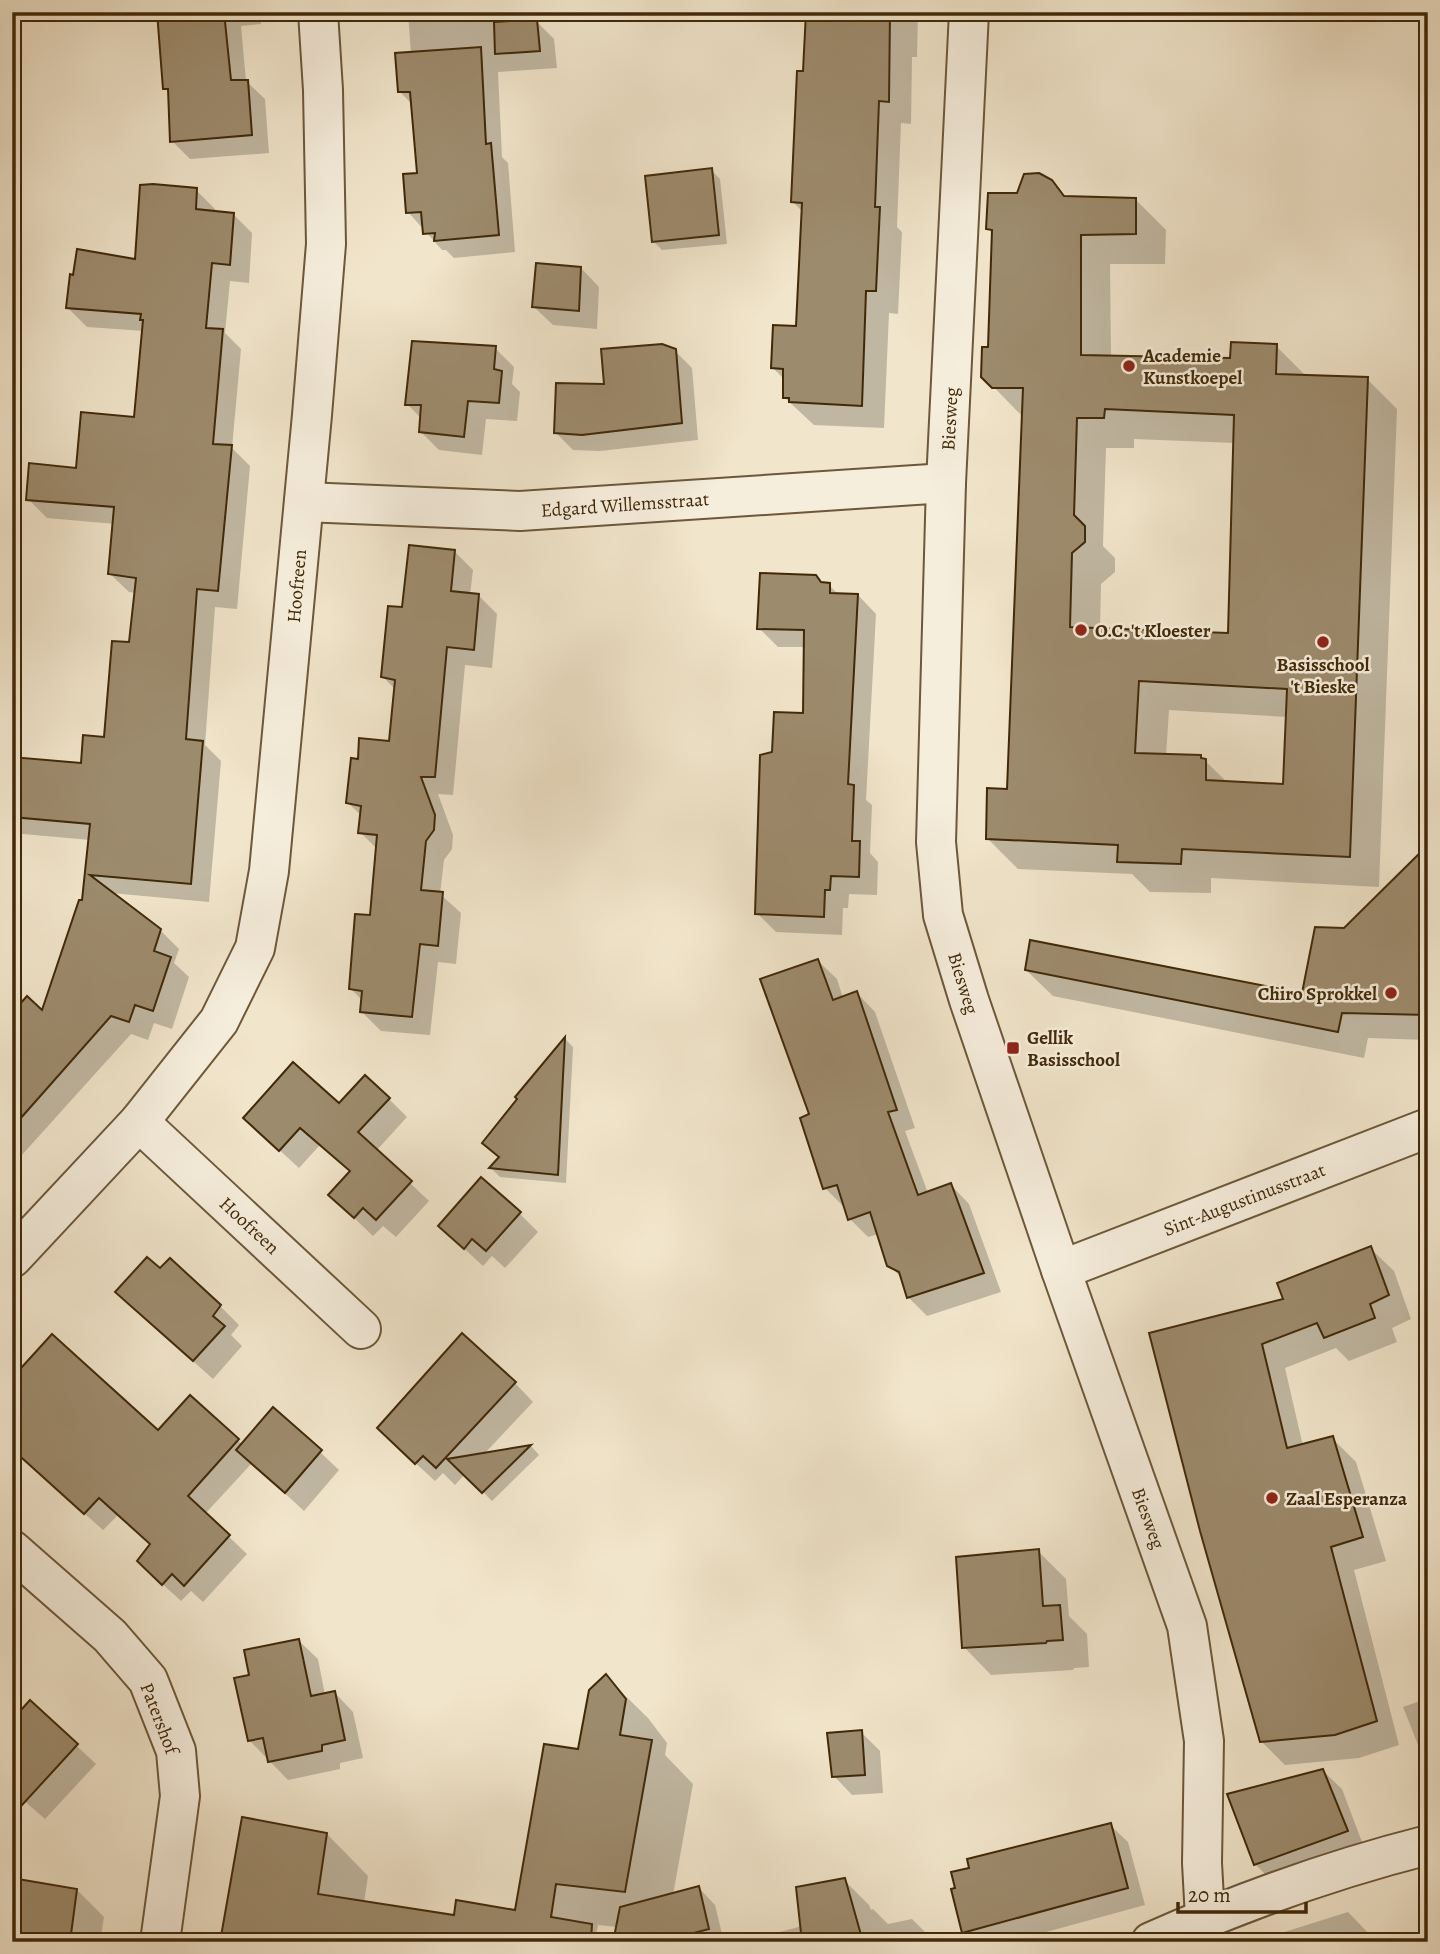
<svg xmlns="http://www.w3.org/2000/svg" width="1440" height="1954" font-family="Alegreya,serif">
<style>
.shadow{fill:#0003;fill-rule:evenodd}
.building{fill:#9d8b6d;stroke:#412908;stroke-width:2;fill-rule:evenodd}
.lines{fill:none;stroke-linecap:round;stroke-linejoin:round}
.minor-casing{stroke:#6d5839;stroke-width:42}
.minor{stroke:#f6eedd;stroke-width:38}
.poi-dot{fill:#8f2418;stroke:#f6eedd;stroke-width:2.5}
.labels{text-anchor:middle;stroke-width:5;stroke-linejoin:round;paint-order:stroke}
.poi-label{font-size:19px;font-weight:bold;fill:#412908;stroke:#f6eedd;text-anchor:start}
.street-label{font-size:19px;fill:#412908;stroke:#f6eedd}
</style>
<rect width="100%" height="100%" fill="#f1e5cb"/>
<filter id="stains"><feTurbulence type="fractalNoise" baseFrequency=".00286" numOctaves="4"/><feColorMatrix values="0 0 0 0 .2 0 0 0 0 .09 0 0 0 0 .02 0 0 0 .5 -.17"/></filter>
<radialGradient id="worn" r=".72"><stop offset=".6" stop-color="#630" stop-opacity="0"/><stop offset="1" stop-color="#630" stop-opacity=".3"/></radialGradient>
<g class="shadow">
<polygon points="159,12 260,12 261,24 241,26 246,81 265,99 269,153 190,159 172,141 170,94 165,88"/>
<polygon points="408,12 499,12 499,24 536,21 554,39 557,68 498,72 502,157 508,163 515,252 454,258 446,250 442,250 408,212 418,174 413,105 399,91 411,54"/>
<polygon points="808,12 918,12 917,57 912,57 911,124 901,123 897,227 902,232 898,314 889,313 884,428 814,425 785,398 785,380 773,368 798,328 803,212 793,202 805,73"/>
<polygon points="711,170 720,179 727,244 662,250 653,241"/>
<path d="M1051,182L1067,198L1136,200L1166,230L1165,264H1110L1111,357L1232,360L1276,346L1306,376L1367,379L1397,409L1379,887L1211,878V893L1150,892L1132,874L1018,869L987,838L1008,791L1023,417L983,376L989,348L994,234L988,229L1018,195ZM1134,439L1235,443L1230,635L1100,630L1101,584L1115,572V558L1103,546L1106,448H1134ZM1169,710L1287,717L1284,785L1228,783L1200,756H1166Z"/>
<polygon points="196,190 215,209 215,213 233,214 252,233 249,283 230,281 225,333 241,349 232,448 250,466 237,609 215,607 205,745 221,761 209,902 111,893 160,930 179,949 174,963 189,977 172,1029 154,1023 148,1040 131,1034 12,1166 12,1016 43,1013 83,903 90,840 12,833 12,759 82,765 105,738 130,644 136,593 129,592 110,574 115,524 47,518 28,499 77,470 136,419 144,331 87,327 68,308 136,261"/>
<polygon points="581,268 599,287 597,329 553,325 534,307"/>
<polygon points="495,348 514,367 512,384 520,392 517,421 486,419 482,455 439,450 421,432 422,419 407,404"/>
<polygon points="675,351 692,368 698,440 600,451 573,450 556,433 605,386"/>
<polygon points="454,551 473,570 470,595 479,596 497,614 492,668 465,665 453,795 438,794 453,835 452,849 444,860 440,894 461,913 456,964 438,962 430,1035 381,1031 362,1012 363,1001 351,989 371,917 377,849 360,832 362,816 348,803 360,761 391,743 396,690 382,676 404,608"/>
<polygon points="823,584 829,585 839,595 858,595 876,614 866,800 872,805 870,853 878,862 877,895 849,894 848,908 843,908 842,935 776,932 757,913 773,754 804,715 805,647 778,647 759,628"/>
<polygon points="1428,867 1428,1040 1368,1038 1364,1058 1053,996 1026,970 1303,995 1345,929"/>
<polygon points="818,961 837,979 843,998 857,993 875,1012 915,1128 905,1131 928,1193 951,1185 969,1204 1001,1292 927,1316 908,1297 903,1279 889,1265 879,1234 868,1237 850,1219 846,1206 844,1207 825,1188 812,1115"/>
<polygon points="565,1039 573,1047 566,1183 500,1177 491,1168 500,1158 484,1143 519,1099 517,1097"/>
<polygon points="389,1099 407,1117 376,1151 429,1201 396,1237 383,1226 373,1236 349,1213 351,1172 320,1145 299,1168 264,1136 339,1105"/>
<polygon points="519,1213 538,1232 505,1268 492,1256 483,1266 440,1226"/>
<polygon points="1370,1248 1394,1271 1411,1319 1392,1328 1397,1342 1349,1361 1336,1348 1285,1368 1303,1446 1332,1438 1356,1462 1386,1561 1354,1570 1399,1745 1359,1758 1285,1765 1261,1741 1151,1334 1286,1300"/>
<polygon points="220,1306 239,1325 231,1335 242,1346 213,1379 136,1310"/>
<polygon points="515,1383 533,1402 484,1454 531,1446 539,1455 492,1501 465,1474 455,1485 443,1473 435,1481 398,1447"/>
<polygon points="190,1398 243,1445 320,1452 339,1470 304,1511 252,1463 205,1514 247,1554 203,1602 191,1591 181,1601 157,1579 151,1545 118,1515 103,1530 12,1449 158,1433"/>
<polygon points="1038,1551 1066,1579 1069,1616 1087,1634 1089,1667 1074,1668 1073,1670 991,1675 964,1647"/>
<polygon points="299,1641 318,1659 325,1695 335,1693 353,1712 363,1758 340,1763 340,1769 288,1780 250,1741 252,1676"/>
<polygon points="606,1677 648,1718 667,1743 665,1755 693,1784 673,1895 699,1888 715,1905 724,1942 615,1942 617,1927 598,1925 595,1942 222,1942 327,1834 368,1876 364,1903 455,1917 516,1912 580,1751"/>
<polygon points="1428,1698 1428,1770 1403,1707"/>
<polygon points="30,1702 96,1764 45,1819 21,1798"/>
<polygon points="861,1732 880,1751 883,1793 852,1795 834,1776"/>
<polygon points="1323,1771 1342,1789 1365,1850 1274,1883 1255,1864"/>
<polygon points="1110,1825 1128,1842 1145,1905 1010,1942 974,1942 964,1932"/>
<polygon points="844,1880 869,1905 871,1910 873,1909 888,1924 912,1919 935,1942 774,1942 780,1932 802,1926"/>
<polygon points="77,1890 104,1917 100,1942 12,1942"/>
<polygon points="1348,1912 1377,1942 1252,1942"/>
</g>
<g class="building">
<polygon points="157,12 224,12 231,80 248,80 252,135 170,142 168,89 163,89"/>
<polygon points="806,12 890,12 889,102 879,101 875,207 880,207 876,291 866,291 862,406 789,402 789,398 783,398 783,369 771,368 773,325 796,326 802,203 791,202 797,71 803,71"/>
<polygon points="537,19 540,51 495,54 494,22"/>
<polygon points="481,47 486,144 491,143 499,235 434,241 435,233 423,234 421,212 406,213 403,174 417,173 410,92 398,92 395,53"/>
<polygon points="712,168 719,235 652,242 645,176"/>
<path d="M1039,173L1052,180L1064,196L1136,198V234L1081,235V355L1230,358L1231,342L1277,344L1276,374L1368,377L1350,857L1182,849L1181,864L1117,862L1118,845L986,839L987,788L1007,789L1023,388H992L981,377L982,347H988L992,230L986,229L988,193H1017L1024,174ZM1105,409L1234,415L1228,633L1070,627L1072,553L1085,542V526L1074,515L1077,418H1104ZM1139,681L1287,689L1283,784L1206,780V759L1201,758V755L1135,753Z"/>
<polygon points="153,184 197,188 196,209 234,213 230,265 212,263 206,328 223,329 213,444 232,445 218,591 197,589 186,739 203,741 191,884 90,875 161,929 154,951 171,957 153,1011 135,1005 129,1022 111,1016 12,1128 12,1013 27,996 42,1010 79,900 82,900 90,824 12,817 12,757 81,763 83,735 104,737 112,641 129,642 136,578 108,574 114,507 26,500 29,463 76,468 81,412 134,417 143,320 140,320 141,314 66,308 70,274 73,275 77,249 135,259 140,185"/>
<polygon points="536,263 581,267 579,311 532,307"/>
<polygon points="412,341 496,346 494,369 502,371 499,403 468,401 464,437 419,432 421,405 405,405"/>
<polygon points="662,344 676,349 682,423 582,435 554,433 556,383 604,384 601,349"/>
<polygon points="409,545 455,550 451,591 479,594 474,650 447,647 435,777 421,777 435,815 434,830 426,841 421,890 443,892 438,946 420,944 412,1017 360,1012 362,991 349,989 355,914 370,915 377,835 358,833 361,806 346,803 351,758 358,759 359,738 389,741 395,680 381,677 388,606 402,607"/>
<polygon points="760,573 816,575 821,582 830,583 830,593 858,594 848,784 854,785 852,841 860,841 859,877 831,876 830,890 825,890 824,917 755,914 760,755 772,752 774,712 803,713 804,630 757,629"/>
<polygon points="1428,845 1428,1015 1342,1013 1338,1032 1025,970 1030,940 1302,993 1315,927 1344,928"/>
<polygon points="818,959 833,1000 857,991 897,1110 888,1112 918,1195 951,1183 984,1273 907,1298 899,1272 887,1266 870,1212 848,1220 837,1185 823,1189 800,1118 809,1114 760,979"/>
<polygon points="565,1037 558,1175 489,1168 499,1157 482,1143 517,1099 515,1097"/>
<polygon points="293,1062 339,1103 365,1075 390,1098 358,1132 412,1181 376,1220 363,1208 354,1218 328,1195 350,1171 300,1128 279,1151 243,1118"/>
<polygon points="481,1177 521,1212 486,1251 472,1239 464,1249 438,1226"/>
<polygon points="1371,1246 1389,1295 1370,1304 1375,1318 1324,1338 1317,1323 1262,1344 1287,1448 1333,1436 1363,1537 1331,1547 1377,1721 1335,1735 1260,1742 1200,1531 1149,1333 1283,1299 1277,1283"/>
<polygon points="147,1257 160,1268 170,1258 221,1305 213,1316 225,1326 193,1361 115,1292"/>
<polygon points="462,1333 516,1382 436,1468 423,1456 415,1464 377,1428"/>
<polygon points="52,1334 158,1430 190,1395 239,1439 188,1496 230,1535 184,1586 172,1574 162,1585 137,1561 150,1544 99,1498 84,1514 12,1449 12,1378"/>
<polygon points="273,1407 322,1450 285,1493 236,1450"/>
<polygon points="531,1445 482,1493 447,1459"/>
<polygon points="1039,1549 1043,1606 1060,1605 1063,1640 1047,1641 1046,1643 962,1648 956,1557"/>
<polygon points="299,1639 311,1696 335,1691 345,1740 322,1745 322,1751 268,1762 263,1738 248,1741 234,1678 249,1675 244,1650"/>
<polygon points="606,1674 626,1699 620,1735 652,1740 625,1892 556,1884 551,1917 592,1924 591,1942 220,1942 242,1817 327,1833 318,1894 454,1915 456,1900 515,1910 544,1744 578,1749 589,1690"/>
<polygon points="30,1700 78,1744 12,1816 12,1720"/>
<polygon points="862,1730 865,1775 832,1777 827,1733"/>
<polygon points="1323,1769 1348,1831 1254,1865 1227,1794"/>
<polygon points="1111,1823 1128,1888 962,1933 951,1889 955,1888 951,1872 969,1868 967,1859"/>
<polygon points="12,1878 77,1889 70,1942 12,1942"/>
<polygon points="845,1878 863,1942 802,1942 796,1887"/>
<polygon points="699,1886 709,1929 660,1942 613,1942 620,1907"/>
</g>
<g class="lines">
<defs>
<g id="minor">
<polyline points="969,12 946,483 936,842 943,915 969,1000 1061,1270 1187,1626 1204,1741 1202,1863 1205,1918"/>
<polyline points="304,502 520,511 946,483"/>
<polyline points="139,1122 361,1329"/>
<polyline points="12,1258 139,1122 219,1021 255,948 269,871 312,415 326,244 323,90 318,12"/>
<polyline points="1061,1270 1428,1128"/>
<polyline points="12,1550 110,1636 148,1680 176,1751 180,1796 160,1942"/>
<path d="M1151,1942C1241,1902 1333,1869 1428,1845"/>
</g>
</defs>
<use href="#minor" class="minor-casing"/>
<use href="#minor" class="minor"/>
</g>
<g class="poi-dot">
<circle cx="1129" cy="366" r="7"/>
<circle cx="1081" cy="630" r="7"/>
<circle cx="1323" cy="642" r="7"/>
<circle cx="1391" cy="993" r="7"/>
<rect x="1006" y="1041" width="14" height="14" rx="3.5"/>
<circle cx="1272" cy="1498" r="7"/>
</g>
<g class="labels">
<g class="poi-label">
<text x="1143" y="362">Academie<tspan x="1143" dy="22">Kunstkoepel</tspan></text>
<text x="1095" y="637">O.C. 't Kloester</text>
<text x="1323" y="671" text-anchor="middle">Basisschool<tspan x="1323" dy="22">'t Bieske</tspan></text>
<text x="1377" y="1000" text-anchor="end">Chiro Sprokkel</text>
<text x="1027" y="1044">Gellik<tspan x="1027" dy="22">Basisschool</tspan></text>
<text x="1286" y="1505">Zaal Esperanza</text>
</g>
<g class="street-label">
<text transform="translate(949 419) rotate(-87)" y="7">Biesweg</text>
<text transform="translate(625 504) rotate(-4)" y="7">Edgard Willemsstraat</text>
<text transform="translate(296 586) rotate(-85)" y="7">Hoofreen</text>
<text transform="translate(964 983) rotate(73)" y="7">Biesweg</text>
<text transform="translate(1244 1199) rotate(-21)" y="7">Sint-Augustinusstraat</text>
<text transform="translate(250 1225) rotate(43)" y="7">Hoofreen</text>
<text transform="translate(1149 1518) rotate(70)" y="7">Biesweg</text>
<text transform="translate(160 1718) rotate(69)" y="7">Patershof</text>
</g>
</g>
<rect width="1440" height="1954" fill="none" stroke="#f1e5cb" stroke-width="42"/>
<rect x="14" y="14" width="1412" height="1926" fill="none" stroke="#412908" stroke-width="3.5"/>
<rect x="21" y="21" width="1398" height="1912" fill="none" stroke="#412908" stroke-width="2"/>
<path d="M1178 1902v10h128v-10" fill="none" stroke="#412908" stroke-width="3.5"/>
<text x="1188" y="1902" font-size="21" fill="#412908" stroke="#f6eedd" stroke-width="5" paint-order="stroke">20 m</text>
<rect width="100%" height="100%" filter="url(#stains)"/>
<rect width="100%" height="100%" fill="url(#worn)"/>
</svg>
